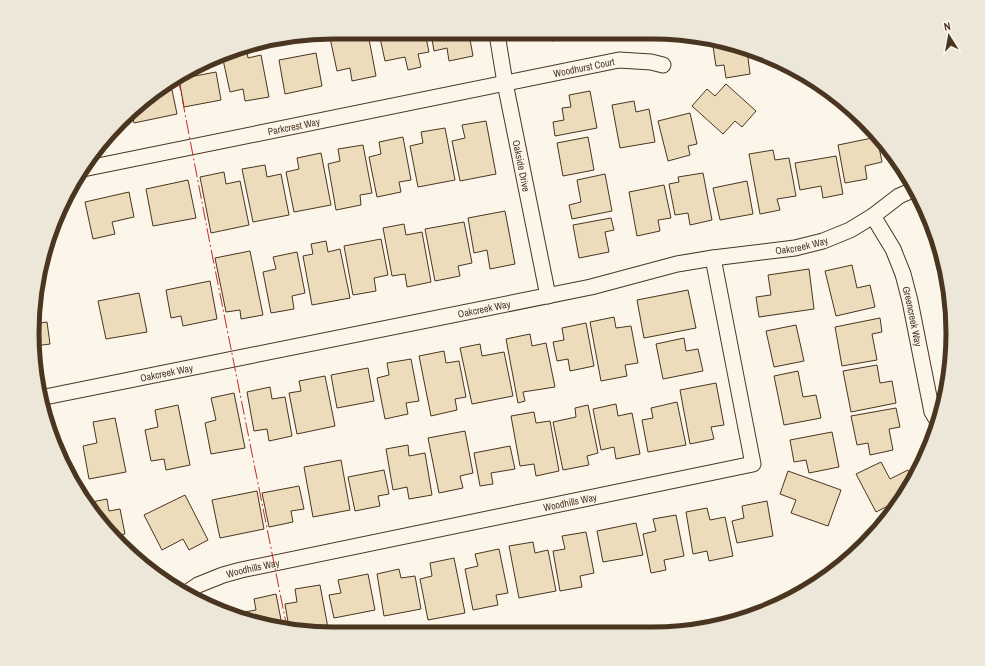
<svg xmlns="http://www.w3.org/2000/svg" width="985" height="666" font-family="'Archivo Narrow',sans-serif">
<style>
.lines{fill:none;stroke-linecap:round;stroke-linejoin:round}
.stream{stroke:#c9cecd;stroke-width:5}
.building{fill:#ecdcbc;stroke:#4a3520}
.minor-casing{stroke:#4a3520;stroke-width:17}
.minor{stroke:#fbf6e9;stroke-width:15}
.power{stroke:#c62828;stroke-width:1;stroke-dasharray:14 3 2 3;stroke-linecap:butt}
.labels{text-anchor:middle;stroke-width:3;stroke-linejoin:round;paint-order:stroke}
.street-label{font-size:10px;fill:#4a3520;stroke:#fbf6e9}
.rim{fill:none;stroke:#4a3520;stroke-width:5}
</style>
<rect width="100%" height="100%" fill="#fbf6e9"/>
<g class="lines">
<polyline class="stream" points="704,629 712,628"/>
</g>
<g class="building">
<polygon points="333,32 355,32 356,36 368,34 376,76 352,81 350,68 337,71 329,33"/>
<polygon points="379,33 425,33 429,52 418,54 421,67 408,70 405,57 385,61"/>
<polygon points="431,33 469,34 473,56 449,61 447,48 434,51"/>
<polygon points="551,35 566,36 566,38 552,41"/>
<polygon points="715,39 747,50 750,74 726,78 724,65 716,66 712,40"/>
<polygon points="246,46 248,58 261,55 269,97 245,101 243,89 230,92 222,55 236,48"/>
<polygon points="316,53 322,86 285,94 279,60"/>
<polygon points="216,72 221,100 184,107 179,79"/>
<polygon points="726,84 756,111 742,127 735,121 723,134 692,106 707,89 715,96"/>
<polygon points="172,90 177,114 134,123 132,114 154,93"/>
<polygon points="590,91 597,128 555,136 553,122 564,120 562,108 571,107 569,95"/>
<polygon points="634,101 636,112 649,109 655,142 620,148 612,105"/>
<polygon points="690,113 697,144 688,146 690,155 668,161 658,121"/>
<polygon points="486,121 496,174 460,181 452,141 465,138 462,125"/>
<polygon points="445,128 455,180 418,187 410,146 423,143 421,132"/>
<polygon points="403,137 411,180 399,182 401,192 377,197 369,157 381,154 379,142"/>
<polygon points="588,137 594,170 563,176 557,143"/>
<polygon points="877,137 882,162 865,166 867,179 845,183 838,145"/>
<polygon points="885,144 896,158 888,160"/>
<polygon points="363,145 372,193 360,195 361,205 336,210 328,164 340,161 338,149"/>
<polygon points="773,150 775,160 789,158 796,196 777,199 780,210 760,214 749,154"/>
<polygon points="321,153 331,205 294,212 286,172 299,169 297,158"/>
<polygon points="836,156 843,194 823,198 821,186 800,190 795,163"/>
<polygon points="265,165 267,177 281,174 289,215 253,222 242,169"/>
<polygon points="224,172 226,184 240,181 249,225 211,233 200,177"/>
<polygon points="703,173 712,220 690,225 688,213 675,215 669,184 679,182 678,177"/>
<polygon points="605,174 612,211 572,219 569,205 581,202 577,180"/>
<polygon points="188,180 196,218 153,226 146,189"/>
<polygon points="747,181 753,214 720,220 713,188"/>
<polygon points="664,185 671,218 658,220 660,231 637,236 629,192"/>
<polygon points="129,192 134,217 112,222 115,234 93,239 85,202"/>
<polygon points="505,211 515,264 490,269 487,250 474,253 468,218"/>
<polygon points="611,218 614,230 605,232 609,252 579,258 573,225"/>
<polygon points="464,222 472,263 458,266 460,276 435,281 425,229"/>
<polygon points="404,224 406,235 422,232 431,282 407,287 405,274 392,276 383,228"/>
<polygon points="934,229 941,254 934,255 929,230"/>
<polygon points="381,239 388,275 374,278 376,291 353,295 344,246"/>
<polygon points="326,241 328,252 340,249 350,298 312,305 303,256 313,254 311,244"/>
<polygon points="250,251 263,315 241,319 240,310 226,312 215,258"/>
<polygon points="297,252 305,293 292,296 294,309 271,313 263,272 276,269 273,257"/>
<polygon points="852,265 857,288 870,285 875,307 836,316 825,271"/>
<polygon points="809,269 814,309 759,317 756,297 771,295 768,275"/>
<polygon points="42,273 41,311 33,311"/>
<polygon points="210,281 217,319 183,326 181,316 171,318 166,290"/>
<polygon points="948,286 950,303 946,304 943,287"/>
<polygon points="688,290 696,328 644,338 637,300"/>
<polygon points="139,293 147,332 106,339 98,301"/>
<polygon points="947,306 950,306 953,331 951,331"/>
<polygon points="614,317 616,328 631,326 638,363 625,365 627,376 601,381 590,322"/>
<polygon points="880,318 882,332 872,334 877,360 842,366 835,327"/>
<polygon points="47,322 50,344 35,346 33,324"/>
<polygon points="586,323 594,366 570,371 568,359 557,361 553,342 564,340 562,328"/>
<polygon points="796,325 804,361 774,367 766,331"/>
<polygon points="530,334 532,346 546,343 555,387 523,392 525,401 518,403 506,339"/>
<polygon points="684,338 686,351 698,349 703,371 663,379 656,344"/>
<polygon points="480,344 482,356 504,352 513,396 472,404 460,348"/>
<polygon points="444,351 446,363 459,361 466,397 455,399 457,410 431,416 419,356"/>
<polygon points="411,359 419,401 406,403 408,414 385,419 377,378 389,375 387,363"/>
<polygon points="877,365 880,383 892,381 896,403 851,412 843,371"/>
<polygon points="368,368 374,401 337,408 331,375"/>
<polygon points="798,371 803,397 816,395 821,418 784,425 774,376"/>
<polygon points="325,376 335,426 297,434 289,393 301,391 299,381"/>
<polygon points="716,383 724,425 711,427 714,439 690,444 680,390"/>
<polygon points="270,387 272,399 285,397 292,436 269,441 267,429 254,431 247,392"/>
<polygon points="234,393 245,448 211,454 205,423 216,420 211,398"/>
<polygon points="677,402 686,445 648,452 642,420 653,418 651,408"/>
<polygon points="616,404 618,416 632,413 640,454 616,459 614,447 601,450 593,409"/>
<polygon points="178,405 190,465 166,470 164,459 151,461 145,430 158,427 155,410"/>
<polygon points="588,405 598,453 587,456 589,465 563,470 553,422 576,417 575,408"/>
<polygon points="896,408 900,427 889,429 893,450 870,455 868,443 857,445 851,416"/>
<polygon points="534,412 536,423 550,421 559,471 536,476 534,464 520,466 511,416"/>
<polygon points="115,418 126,472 89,479 83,446 97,443 93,422"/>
<polygon points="465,431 473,473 460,476 463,488 439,493 428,438"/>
<polygon points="832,432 839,467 809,473 806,460 794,462 790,440"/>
<polygon points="408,445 409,456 425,453 432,495 409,499 407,487 393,490 386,449"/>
<polygon points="510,446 515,469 491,473 493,484 480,486 474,453"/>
<polygon points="341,460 350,510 313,517 304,467"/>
<polygon points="881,462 890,479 908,470 913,480 904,498 876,512 856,474"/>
<polygon points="384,470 389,494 378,496 380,506 355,511 348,477"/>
<polygon points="788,471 841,490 828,526 791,513 796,500 780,494"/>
<polygon points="299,486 304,509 291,511 293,522 269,527 262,493"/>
<polygon points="257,491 264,529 220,538 212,500"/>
<polygon points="185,495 208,540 189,550 183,539 162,550 144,515"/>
<polygon points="107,499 109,511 120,509 125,534 114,536 115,539 87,503"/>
<polygon points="767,501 773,536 737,543 732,521 744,518 742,506"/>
<polygon points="707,508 710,520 725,517 733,556 709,561 707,551 693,554 686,512"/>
<polygon points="676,515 684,556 664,560 666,570 651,573 643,534 656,531 653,519"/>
<polygon points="636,523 643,555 603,562 597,531"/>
<polygon points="586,532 594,573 580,576 582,587 560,591 553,551 565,549 562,536"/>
<polygon points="533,542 535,553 548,550 556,591 519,598 509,546"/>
<polygon points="127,545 141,561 124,548"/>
<polygon points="499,549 508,593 496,595 498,605 473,610 465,569 478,566 475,554"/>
<polygon points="454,558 465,613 428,620 420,579 432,576 430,563"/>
<polygon points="399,569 401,578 415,576 421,609 384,616 377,574"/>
<polygon points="368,574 375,610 334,618 329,595 341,593 338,580"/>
<polygon points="320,585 328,628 324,629 289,628 285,604 297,602 295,589"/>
<polygon points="276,594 282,625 271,627 239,616 238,613 256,610 254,599"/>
</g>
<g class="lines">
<defs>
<g id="minor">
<path id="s1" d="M497,34L505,83L548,296"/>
<path id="s2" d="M83,169L619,60L651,62L663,65"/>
<path id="s3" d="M873,216L893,249L903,274L910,301L932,412L938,422"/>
<path id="s4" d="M40,398L591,287L677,264L713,258L795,248L823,241L850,230L873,216L899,196L915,189"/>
<path id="s5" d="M186,593L198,585L223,575L241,570L753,464L713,258"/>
</g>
</defs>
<use href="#minor" class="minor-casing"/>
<use href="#minor" class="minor"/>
<polyline class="power" points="178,77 210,244 287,628"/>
</g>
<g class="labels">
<g class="street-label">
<text dy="4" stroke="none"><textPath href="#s2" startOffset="511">Woodhurst Court</textPath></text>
<text dy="4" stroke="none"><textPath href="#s2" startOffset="215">Parkcrest Way</textPath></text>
<text dy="4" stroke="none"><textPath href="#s1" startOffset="134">Oakside Drive</textPath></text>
<text dy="4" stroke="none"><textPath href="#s4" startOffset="777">Oakcreek Way</textPath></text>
<text dy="4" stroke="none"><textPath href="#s4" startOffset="453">Oakcreek Way</textPath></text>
<text dy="4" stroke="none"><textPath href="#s3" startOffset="109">Greencreek Way</textPath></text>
<text dy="4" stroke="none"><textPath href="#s4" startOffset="129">Oakcreek Way</textPath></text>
<text dy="4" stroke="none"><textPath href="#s5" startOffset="396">Woodhills Way</textPath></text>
<text dy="4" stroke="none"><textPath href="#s5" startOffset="72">Woodhills Way</textPath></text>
</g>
</g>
<path d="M0 0H985V666H0ZM333 39H652A294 294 0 0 1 946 333V333A294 294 0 0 1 652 627H333A294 294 0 0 1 39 333V333A294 294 0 0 1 333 39Z" fill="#ede7d9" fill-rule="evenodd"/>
<path class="rim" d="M333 39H652A294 294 0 0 1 946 333V333A294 294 0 0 1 652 627H333A294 294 0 0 1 39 333V333A294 294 0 0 1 333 39Z"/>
<g transform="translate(949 36) rotate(349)" stroke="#fbf6e9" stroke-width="3" paint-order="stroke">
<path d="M0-3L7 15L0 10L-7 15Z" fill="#4a3520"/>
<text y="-6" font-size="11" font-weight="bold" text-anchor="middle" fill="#4a3520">N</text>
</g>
</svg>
